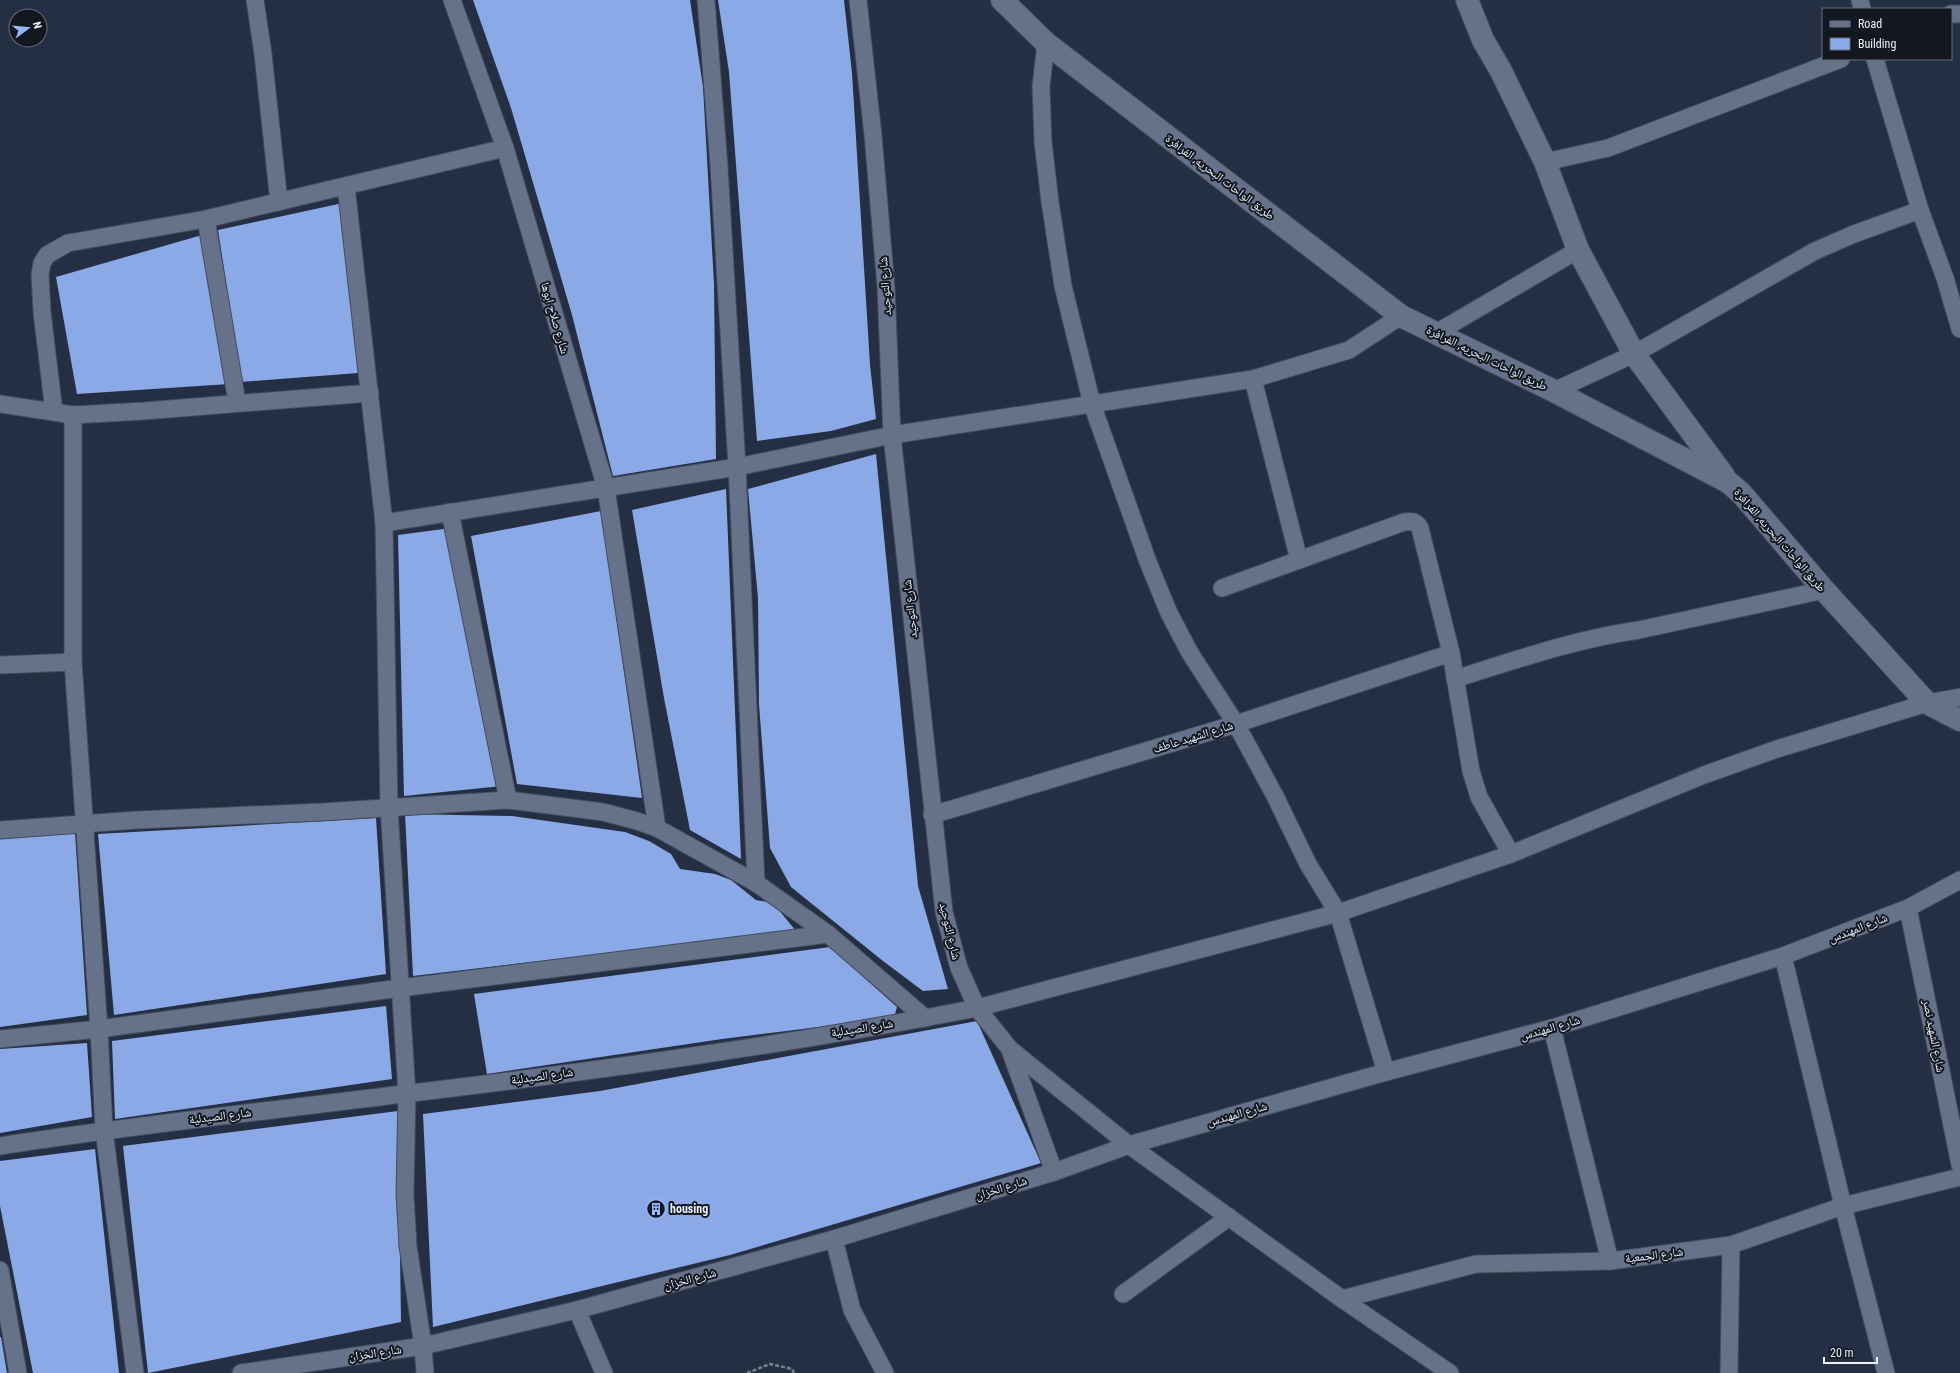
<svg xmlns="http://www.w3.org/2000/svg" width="1960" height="1373" font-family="'Roboto Condensed','Noto Naskh Arabic',sans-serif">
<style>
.building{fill:#8ca9e7}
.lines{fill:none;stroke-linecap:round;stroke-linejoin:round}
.minor-casing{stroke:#434b5c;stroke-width:19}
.secondary-casing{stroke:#434b5c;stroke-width:24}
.path{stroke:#798293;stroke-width:2.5;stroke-dasharray:4 2;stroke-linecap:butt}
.minor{stroke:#667289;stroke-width:17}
.secondary{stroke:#667289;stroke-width:22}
.labels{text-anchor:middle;stroke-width:4;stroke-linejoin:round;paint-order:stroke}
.street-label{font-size:12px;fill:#eaf1ff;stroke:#131720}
.poi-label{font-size:12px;font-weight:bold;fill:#eaf1ff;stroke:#131720;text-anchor:start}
</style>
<rect width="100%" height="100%" fill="#252f43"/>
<g class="building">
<polygon points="473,0 690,0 703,87 714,284 716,459 613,476 572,315 511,108"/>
<polygon points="718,0 844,0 852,73 870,365 876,419 831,431 757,441 729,72"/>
<polygon points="343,203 358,373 241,382 218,230"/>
<polygon points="202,235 229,384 77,394 56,277"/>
<polygon points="876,454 918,886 948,989 923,991 883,961 791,887 770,848 759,704 758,598 748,489"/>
<polygon points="726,489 741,859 690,830 664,698 632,510"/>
<polygon points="601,511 642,798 517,784 471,536"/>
<polygon points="451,528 502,786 404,796 398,535"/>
<polygon points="405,814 512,816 625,832 649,841 671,854 680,869 715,874 731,880 756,900 773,903 796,931 413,976"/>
<polygon points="376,818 386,974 114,1015 98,834"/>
<polygon points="75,833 87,1015 0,1027 0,839"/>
<polygon points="830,947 897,1007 895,1014 851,1023 722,1039 487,1074 474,994"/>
<polygon points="386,1006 392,1079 115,1119 112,1041"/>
<polygon points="977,1021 1041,1163 730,1255 433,1327 423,1114 600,1091"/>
<polygon points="87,1043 92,1117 0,1133 0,1049"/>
<polygon points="398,1111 401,1322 148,1373 123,1146"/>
<polygon points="95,1149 119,1373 33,1373 0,1206 0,1161"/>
<polygon points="0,1337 1,1337 7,1373 0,1373"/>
</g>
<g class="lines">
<defs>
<g id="minor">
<polyline points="255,0 263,54 279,202"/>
<polyline points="706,0 719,166 737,467 756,883"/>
<polyline points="858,0 873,135 886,287 892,435 944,912 959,968 977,1008 1010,1049 1129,1145 1342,1299 1450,1373"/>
<polyline points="1860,0 1862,9"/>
<polyline points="1951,14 1960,14"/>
<polyline points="1046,43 1041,86 1043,142 1050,202 1063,286 1092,404 1148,562 1169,613 1190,653 1236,724 1275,796 1308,864 1338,913 1386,1072"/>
<polyline points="1875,59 1920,210 1945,278 1960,329"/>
<polyline points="505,148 606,488 657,828"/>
<polyline points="1545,162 1608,148 1841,59"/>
<polyline points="346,186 384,523 389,807 407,1094 405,1194 408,1246 423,1346 425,1373"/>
<polyline points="1436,333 1578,250"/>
<path d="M1253,379L1299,560L1404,522C1412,521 1416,521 1420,528L1451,653L1471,771L1479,797L1511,854"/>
<polyline points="1554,391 1634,354 1815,251 1854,234 1920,210"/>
<polyline points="237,402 206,219 505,148 452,0"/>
<polyline points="0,404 73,415 144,411 370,393"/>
<polyline points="54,412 42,312 40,275 42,263 47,255 68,243 206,219"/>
<polyline points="73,415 73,662 99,1029 104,1130 135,1373"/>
<polyline points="450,512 508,800"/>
<polyline points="384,523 737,467 892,435 1253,379 1349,350 1401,316"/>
<polyline points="1222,588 1299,560"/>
<polyline points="0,665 73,662"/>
<path d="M1455,679C1515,660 1576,639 1639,630L1824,590"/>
<polyline points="932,815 1236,724 1451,653"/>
<polyline points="0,830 137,820 322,812 508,800 603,812 637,821 657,828 756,883 828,934 925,1018"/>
<polyline points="1908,908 1960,1165"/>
<polyline points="1783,956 1843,1206 1886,1373"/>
<polyline points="1552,1028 1610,1261"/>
<polyline points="0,1039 99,1029 400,988 828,934"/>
<polyline points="1010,1050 1054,1172"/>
<path d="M0,1146C134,1125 269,1111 403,1094C595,1071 788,1045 977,1008L1338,913L1511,854L1704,775L1777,749L1927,703L1960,697"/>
<polyline points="834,1239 852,1310 885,1373"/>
<polyline points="0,1270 18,1373"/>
<polyline points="1123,1294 1229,1217"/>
<polyline points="1342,1299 1476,1264 1610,1261 1731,1245 1843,1206 1960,1177"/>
<polyline points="577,1310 604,1373"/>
<polyline points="241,1373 423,1346 577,1310 834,1239 1054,1172 1129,1145 1386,1072 1552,1028 1783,956 1908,908 1960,880"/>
<polyline points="1729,1373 1731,1245"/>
</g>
<g id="secondary">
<polyline points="1002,0 1046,43 1401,316 1554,391 1728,482 1741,493 1824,590 1927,703 1960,720"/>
<polyline points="1467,0 1483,40 1501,71 1545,162 1578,250 1634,354 1724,476"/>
</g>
</defs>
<use href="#minor" class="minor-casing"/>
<use href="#secondary" class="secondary-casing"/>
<polyline class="path" points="747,1373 770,1364 792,1369 794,1373"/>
<use href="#minor" class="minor"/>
<use href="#secondary" class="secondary"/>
</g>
<defs>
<symbol id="building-ring" viewBox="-11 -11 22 22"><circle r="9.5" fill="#131720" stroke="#95b6fd" stroke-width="1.5"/><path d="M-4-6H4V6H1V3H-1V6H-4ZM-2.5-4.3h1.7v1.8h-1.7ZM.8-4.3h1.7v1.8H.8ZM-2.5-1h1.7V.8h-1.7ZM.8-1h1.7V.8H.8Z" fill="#95b6fd"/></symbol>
</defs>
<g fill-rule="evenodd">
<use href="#building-ring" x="645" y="1198" width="22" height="22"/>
</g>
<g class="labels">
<g class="street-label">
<text transform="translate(1220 177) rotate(37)" y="4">طريق الواحات البحريه, الفرافرة</text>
<text transform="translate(885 286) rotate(-94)" y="4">شارع التوحيد</text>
<text transform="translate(555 318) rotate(74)" y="4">شارع صلاح ابوها</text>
<text transform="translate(1487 358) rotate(26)" y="4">طريق الواحات البحريه, الفرافرة</text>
<text transform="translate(1780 540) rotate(49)" y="4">طريق الواحات البحريه, الفرافرة</text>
<text transform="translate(910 609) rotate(-96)" y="4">شارع التوحيد</text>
<text transform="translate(1193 737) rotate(-17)" y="4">شارع الشهيد عاطف</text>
<text transform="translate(1858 928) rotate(-21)" y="4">شارع المهندس</text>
<text transform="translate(950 931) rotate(77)" y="4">شارع التوحيد</text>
<text transform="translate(862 1028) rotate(-9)" y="4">شارع الصيدلية</text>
<text transform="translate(1550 1028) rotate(-16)" y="4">شارع المهندس</text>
<text transform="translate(1934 1036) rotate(79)" y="4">شارع الشهيد نصر</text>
<text transform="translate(542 1076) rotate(-8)" y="4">شارع الصيدلية</text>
<text transform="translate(1237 1114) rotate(-16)" y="4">شارع المهندس</text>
<text transform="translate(220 1116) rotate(-7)" y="4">شارع الصيدلية</text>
<text transform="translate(1001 1188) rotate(-17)" y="4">شارع الخزان</text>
<text transform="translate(1654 1255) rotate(-7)" y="4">شارع الجمعية</text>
<text transform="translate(690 1279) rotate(-15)" y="4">شارع الخزان</text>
<text transform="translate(375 1353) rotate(-8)" y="4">شارع الخزان</text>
</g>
<g class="poi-label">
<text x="670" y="1213">housing</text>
</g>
</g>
<rect x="1822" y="8" width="130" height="52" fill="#131720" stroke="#696e79"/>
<rect x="1830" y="21" width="20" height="6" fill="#667289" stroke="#696e79"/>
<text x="1858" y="28" font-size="12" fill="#eaf1ff">Road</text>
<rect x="1830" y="38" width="20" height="12" fill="#8ca9e7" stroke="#696e79"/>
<text x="1858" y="48" font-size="12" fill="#eaf1ff">Building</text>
<g transform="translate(28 28) rotate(74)"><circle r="19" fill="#131720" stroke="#696e79"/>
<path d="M0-3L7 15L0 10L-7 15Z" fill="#95b6fd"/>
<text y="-6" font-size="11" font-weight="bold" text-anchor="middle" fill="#eaf1ff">N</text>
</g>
<path d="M1824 1357v6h53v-6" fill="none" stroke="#eaf1ff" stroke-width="2"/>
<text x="1830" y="1357" font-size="12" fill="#eaf1ff" stroke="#131720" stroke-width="3" paint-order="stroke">20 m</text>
</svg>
